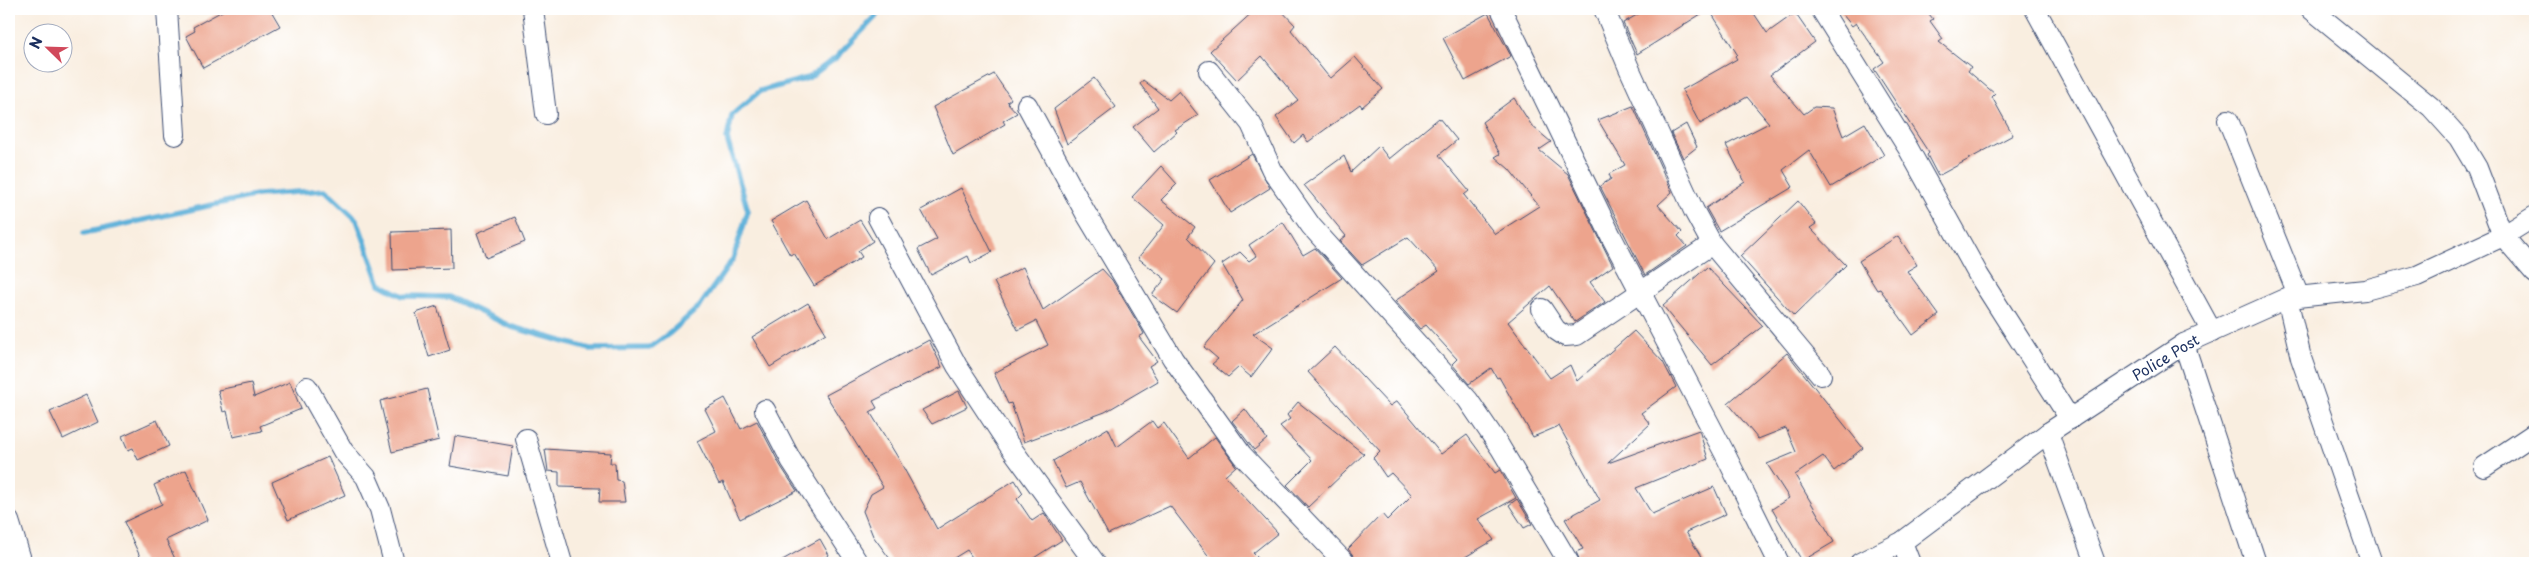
<svg xmlns="http://www.w3.org/2000/svg" width="2544" height="572" font-family="'Playpen Sans',sans-serif">
<style>
.lines{fill:none;stroke-linecap:round;stroke-linejoin:round}
.stream{stroke:#5eb1d9;stroke-width:5.5}
.building{fill:#eda48d}
.minor-casing{stroke:#3c4c72;stroke-width:22}
.minor{stroke:#fff;stroke-width:20}
.labels{text-anchor:middle;stroke-width:5;stroke-linejoin:round;paint-order:stroke}
.street-label{font-size:15px;fill:#1b2f5e;stroke:#fff}
</style>
<rect width="100%" height="100%" fill="#fff"/>
<filter id="ink" filterUnits="userSpaceOnUse"><feTurbulence type="fractalNoise" baseFrequency=".02" numOctaves="2"/><feDisplacementMap in="SourceGraphic" scale="10" xChannelSelector="R" yChannelSelector="G"/><feConvolveMatrix kernelMatrix="1 2 1 2 8 2 1 2 1" color-interpolation-filters="sRGB"/></filter>
<filter id="wash" filterUnits="userSpaceOnUse"><feTurbulence type="fractalNoise" baseFrequency=".0096" numOctaves="4" result="noise"/><feDisplacementMap in="SourceGraphic" scale="20" xChannelSelector="R" yChannelSelector="G"/><feGaussianBlur stdDeviation="1.12" result="paint"/><feColorMatrix in="noise" values="0 0 0 0 0 0 0 0 0 0 0 0 0 0 0 0 0 1.4 0 .05"/><feComposite in="paint" operator="in"/></filter>
<g filter="url(#wash)">
<rect width="100%" height="100%" fill="#f9eee0"/>
<g class="lines">
<polyline class="stream" points="84,233 258,195 325,190 357,220 380,284 403,296 449,297 512,327 590,349 649,348 670,333 700,306 733,259 748,211 727,139 732,115 760,91 808,78 837,57 883,9"/>
</g>
<g id="blocks">
<g class="building">
<polygon points="226,9 270,9 280,26 203,68 186,36 195,31 193,27"/>
<polygon points="1256,9 1280,9 1295,25 1291,30 1328,76 1331,78 1355,57 1383,89 1362,107 1360,104 1308,142 1303,135 1294,143 1276,117 1298,100 1262,56 1237,80 1210,51"/>
<polygon points="1647,9 1751,9 1767,33 1795,13 1815,42 1770,75 1804,114 1814,107 1832,108 1843,136 1865,123 1884,155 1831,187 1809,150 1783,170 1793,187 1719,231 1706,208 1745,182 1726,145 1769,123 1747,97 1700,124 1682,90 1737,59 1735,56 1737,54 1709,9 1637,54 1623,23"/>
<polygon points="1838,9 1925,9 1933,19 1930,21 1943,39 1939,42 1971,67 1968,71 1995,94 1992,97 2013,135 1938,176 1927,155 1929,153 1874,69 1884,62 1856,23 1852,26"/>
<polygon points="1488,13 1511,56 1465,81 1443,38"/>
<polygon points="994,74 1011,99 1007,102 1017,113 1003,121 1005,124 953,155 933,107"/>
<polygon points="1094,78 1116,107 1067,144 1054,109"/>
<polygon points="1143,80 1169,100 1179,91 1198,115 1175,130 1177,132 1154,152 1133,127 1158,108 1140,84"/>
<polygon points="1514,98 1532,126 1551,142 1539,150 1568,174 1613,266 1590,282 1605,302 1575,322 1550,286 1508,322 1550,378 1570,365 1577,381 1634,331 1663,362 1676,387 1641,413 1650,424 1608,463 1699,430 1708,459 1636,488 1652,514 1714,487 1726,514 1686,532 1705,563 1581,563 1576,552 1583,549 1565,519 1600,500 1559,426 1533,437 1499,377 1497,378 1491,368 1469,384 1452,364 1457,359 1426,325 1420,329 1395,301 1439,271 1408,237 1362,265 1340,241 1346,236 1304,185 1344,156 1351,172 1379,146 1389,159 1439,118 1457,140 1439,155 1469,191 1464,195 1495,234 1539,206 1509,169 1495,157 1500,154 1482,122"/>
<polygon points="1633,106 1672,192 1658,205 1682,232 1678,236 1687,246 1645,275 1600,186 1611,179 1609,174 1625,165 1598,120"/>
<polygon points="1686,124 1697,147 1683,158 1671,133"/>
<polygon points="1252,154 1270,188 1230,213 1210,180"/>
<polygon points="1161,166 1177,184 1161,200 1195,227 1188,237 1214,264 1177,313 1152,295 1165,279 1138,258 1164,225 1132,197"/>
<polygon points="961,188 992,252 971,263 968,256 931,275 918,249 937,239 921,210"/>
<polygon points="806,200 828,239 860,220 873,241 858,251 862,257 814,286 794,253 790,255 771,221"/>
<polygon points="1798,201 1816,224 1810,228 1846,265 1794,316 1740,256"/>
<polygon points="515,217 525,242 486,258 477,233"/>
<polygon points="1283,222 1303,255 1315,248 1342,278 1253,334 1273,348 1251,377 1239,367 1228,377 1212,364 1218,359 1204,347 1243,300 1222,264 1240,252 1249,261 1256,256 1249,245"/>
<polygon points="451,230 452,268 393,270 392,232"/>
<polygon points="1898,236 1917,265 1907,271 1939,315 1913,335 1880,289 1877,290 1859,261"/>
<polygon points="1023,267 1043,310 1102,269 1112,280 1142,330 1144,334 1139,337 1157,361 1149,366 1158,381 1105,412 1024,442 1011,403 1008,404 994,373 1048,345 1036,321 1018,330 994,282"/>
<polygon points="1707,267 1763,326 1712,365 1663,306"/>
<polygon points="808,303 826,333 770,367 752,337"/>
<polygon points="437,306 450,350 429,357 416,313"/>
<polygon points="929,340 942,367 873,401 877,408 870,412 897,456 937,529 1015,480 1023,493 1017,499 1032,521 1044,513 1062,540 1026,563 976,563 967,550 946,563 893,563 873,536 863,511 871,494 883,487 826,395"/>
<polygon points="1335,347 1390,406 1397,401 1441,454 1467,435 1495,473 1500,470 1516,498 1478,519 1494,540 1455,563 1360,563 1356,559 1348,549 1382,514 1387,520 1412,495 1391,473 1386,477 1373,458 1380,451 1308,372"/>
<polygon points="1787,353 1863,448 1834,471 1823,456 1795,475 1834,542 1802,561 1772,509 1789,498 1767,464 1796,452 1786,428 1758,439 1728,403"/>
<polygon points="290,382 301,409 260,426 262,431 233,437 227,411 223,412 218,390 251,383 254,397"/>
<polygon points="427,389 439,440 392,452 380,401"/>
<polygon points="959,391 967,407 932,424 922,410"/>
<polygon points="86,395 98,422 63,439 50,412"/>
<polygon points="725,398 741,429 757,421 780,465 797,491 740,519 723,482 719,484 697,441 716,431 705,409"/>
<polygon points="1298,402 1364,454 1308,507 1287,485 1312,460 1280,426 1290,419 1287,415"/>
<polygon points="1245,409 1267,439 1254,450 1232,421"/>
<polygon points="157,420 169,446 138,460 133,448 128,450 122,436"/>
<polygon points="1152,421 1157,428 1164,423 1189,458 1215,437 1236,466 1225,476 1278,533 1253,553 1263,563 1214,563 1170,506 1108,534 1080,482 1066,488 1053,461 1108,428 1117,447"/>
<polygon points="455,436 513,446 508,476 450,466"/>
<polygon points="545,449 611,453 610,463 615,463 616,480 622,481 625,502 599,502 600,488 559,487 559,472 548,471"/>
<polygon points="328,457 345,495 288,520 272,482"/>
<polygon points="186,470 208,520 166,540 177,563 143,563 124,522 162,504 154,485"/>
<polygon points="1517,499 1532,524 1524,528 1509,505"/>
<polygon points="820,539 829,555 824,558 827,563 777,563"/>
</g>
</g>
</g>
<g filter="url(#ink)">
<use href="#blocks" fill-opacity="0" stroke="#3c4c72" stroke-width="1"/>
<g class="lines">
<defs>
<g id="minor">
<polyline points="167,9 175,135"/>
<polyline points="533,9 546,114"/>
<polyline points="1501,9 1611,236 1724,452 1779,563"/>
<polyline points="1604,9 1629,68 1694,211 1712,244 1821,375"/>
<polyline points="1821,9 1908,148 1979,276 2070,419"/>
<polyline points="2035,9 2212,332"/>
<polyline points="2311,9 2431,107 2459,138 2477,168 2503,236 2535,273"/>
<polyline points="1209,71 1251,124 1272,170 1311,226 1468,400 1500,447 1569,563"/>
<polyline points="1027,105 1085,212 1173,359 1242,455 1345,563"/>
<polyline points="2228,120 2299,297"/>
<polyline points="878,218 957,366 1009,445 1095,563"/>
<polyline points="2287,298 2301,358 2372,563"/>
<polyline points="1542,309 1556,330 1565,336 1577,335 1712,244"/>
<polyline points="2184,344 2256,563"/>
<polyline points="307,387 343,451 366,477 380,509 394,563"/>
<polyline points="765,410 791,460 858,563"/>
<polyline points="2048,433 2095,563"/>
<polyline points="526,439 562,563"/>
<polyline points="2484,467 2535,433"/>
<polyline points="9,521 22,563"/>
<polyline points="1902,542 1910,563"/>
<polyline points="1860,563 1902,542 2048,433 2184,344 2287,298 2365,290 2417,276 2503,236 2535,216"/>
</g>
</defs>
<use href="#minor" class="minor-casing"/>
<use href="#minor" class="minor"/>
</g>
</g>
<g class="labels">
<g class="street-label">
<text transform="translate(2166 358) rotate(-31)" y="5">Police Post</text>
</g>
</g>
<rect width="2544" height="572" fill="none" stroke="#fff" stroke-width="30"/>
<g transform="translate(48 48) rotate(293)"><circle r="24" fill="#ffffff" stroke="#a4acbf"/>
<path d="M0-4L9 19L0 12L-9 19Z" fill="#d1495b"/>
<text y="-8" font-size="14" font-weight="bold" text-anchor="middle" fill="#1b2f5e">N</text>
</g>
</svg>
